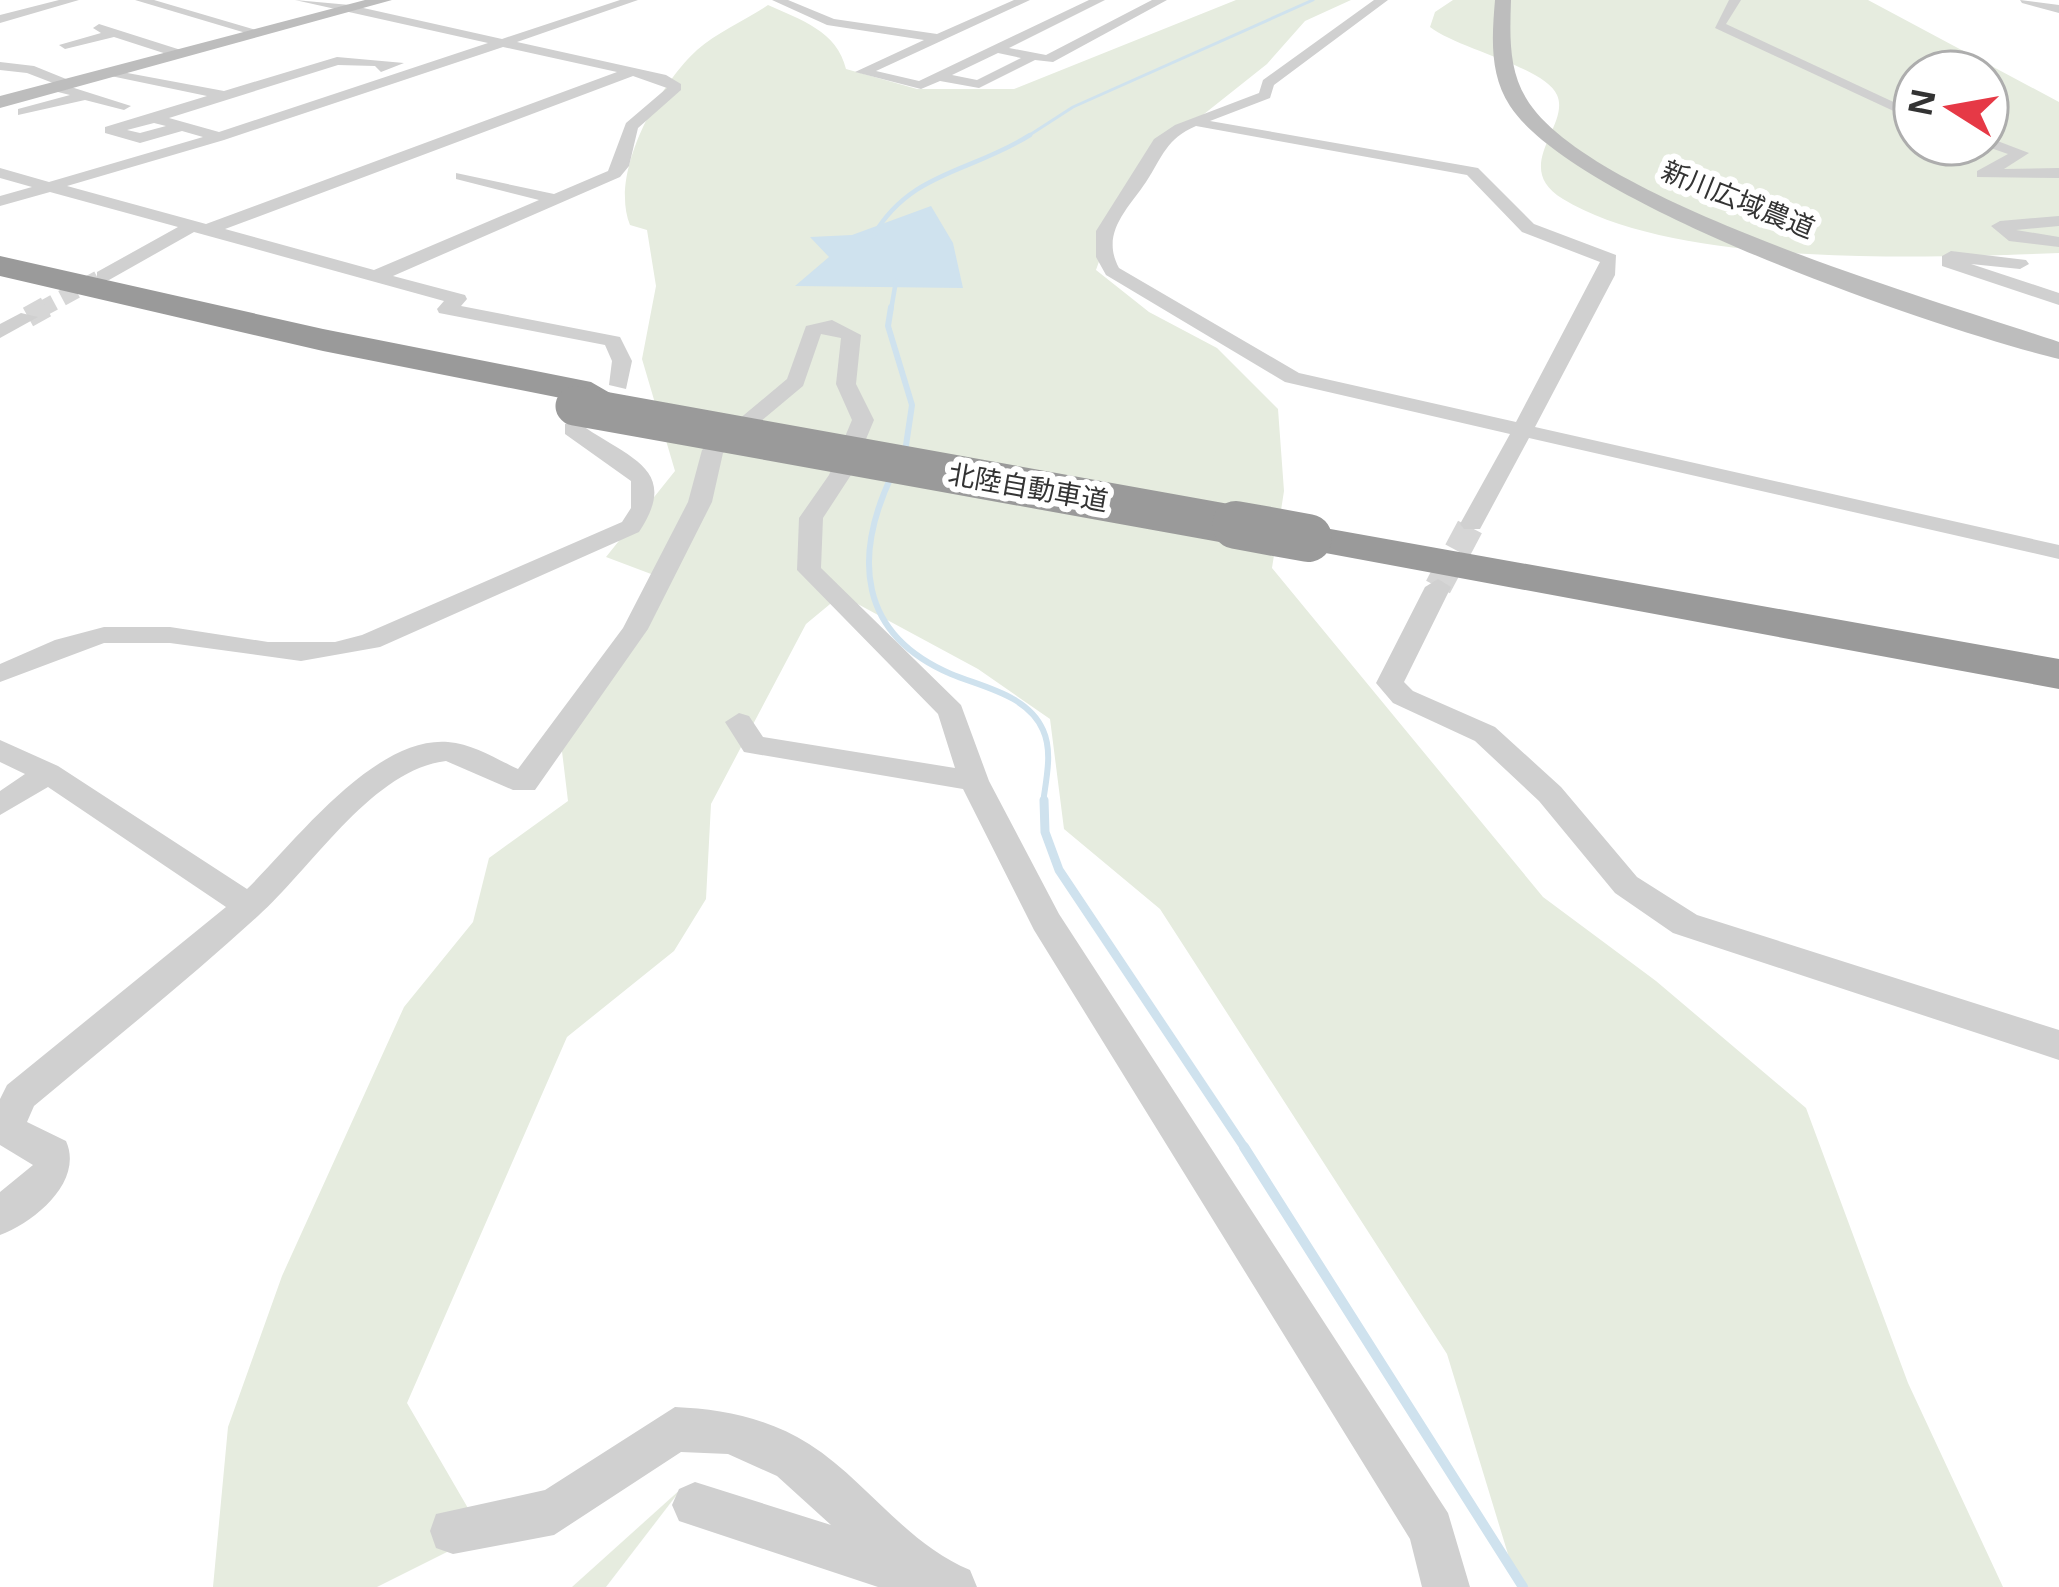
<svg xmlns="http://www.w3.org/2000/svg" width="2059" height="1587" font-family="'Noto Sans','Noto Sans JP',sans-serif">
<style>
.green{fill:#e6ecdf;fill-rule:evenodd}
.water{fill:#cfe2ee}
.lines{fill:none;stroke-linecap:round;stroke-linejoin:round}
.stream-far4{stroke:#cfe2ee;stroke-width:3}
.stream-far3{stroke:#cfe2ee;stroke-width:4.5}
.stream-far2{stroke:#cfe2ee;stroke-width:6}
.stream-far1{stroke:#cfe2ee;stroke-width:9}
.stream{stroke:#cfe2ee;stroke-width:10}
.street-tunnel-far2{stroke:#d6d6d6;stroke-width:16;stroke-dasharray:16 9;stroke-linecap:butt}
.street-tunnel-far1{stroke:#d6d6d6;stroke-width:21;stroke-dasharray:21 10;stroke-linecap:butt}
.street-tunnel{stroke:#d6d6d6;stroke-width:27;stroke-dasharray:27 14;stroke-linecap:butt}
.street{fill:#d0d0d0;fill-rule:evenodd}
.secondary{fill:#bdbdbd;fill-rule:evenodd}
.highway{fill:#9a9a9a;fill-rule:evenodd}
.highway-bridge-far1{stroke:#9a9a9a;stroke-width:39}
.highway-bridge{stroke:#9a9a9a;stroke-width:48}
.labels{text-anchor:middle;stroke-width:12;stroke-linejoin:round;paint-order:stroke}
.far-street-label{font-size:27px;fill:#333;stroke:#fff}
</style>
<rect width="100%" height="100%" fill="#fff"/>
<g class="green">
<path d="M1236,0H1351L1305,21L1267,64L1160,149L1120,202L1096,270L1149,312L1217,348L1278,409L1284,491L1272,568L1543,897L1656,981L1806,1108L1908,1383L2003,1587H1518L1447,1354L1160,909L1064,829L1050,719L978,669L841,595L806,624L711,804L706,899L674,951L567,1037L407,1403L483,1534L377,1587H213L228,1427L282,1276L404,1007L473,922L489,858L568,801L561,743L667,580L606,557L675,471L642,359L656,286L647,230L630,225C609,174 658,86 697,50C717,32 746,20 768,5C801,20 837,31 846,69L917,89H1014Z"/>
<path d="M1453,0H1868L2059,102V253C1928,258 1676,268 1563,199C1510,167 1571,126 1557,95C1545,67 1458,49 1430,27L1435,12ZM1915,72H1987V144H1915Z"/>
<polygon points="682,1488 606,1587 572,1587"/>
</g>
<polygon class="water" points="931,206 953,243 963,288 795,286 829,257 810,237 852,235"/>
<g class="lines">
<polyline class="stream-far4" points="1025,138 1073,107 1313,0"/>
<g class="stream-far3">
<path d="M873,236C911,171 970,173 1030,135"/>
<polyline points="891,310 896,281"/>
</g>
<g class="stream-far2">
<polyline points="891,307 888,326 912,405 905,452"/>
<path d="M892,475C853,557 858,634 951,674C982,687 1028,695 1043,730C1053,752 1046,779 1043,803"/>
</g>
<polyline class="stream-far1" points="1044,800 1045,832 1059,870 1246,1150"/>
<polyline class="stream" points="1244,1147 1523,1587"/>
<polyline class="street-tunnel-far2" points="40,310 103,276"/>
<polyline class="street-tunnel-far1" points="28,317 46,307"/>
<polyline class="street-tunnel" points="1438,587 1471,525"/>
<g class="street">
<polygon points="59,0 79,0 0,23 0,15"/>
<polygon points="135,0 154,0 266,33 256,36"/>
<path d="M295,0L350,5L502,39L620,0H638L517,42L666,75L681,84V90L638,128L629,166L620,177L393,276L465,295L467,299L461,306L620,337L632,361L626,389L609,385L612,361L605,345L439,313L437,309L444,301L194,232L109,280H97V272L178,227L50,192L0,206V196L32,187L0,178V168L49,182L203,137L182,131L140,143L105,133V127L207,96L106,75V69L224,91L337,57L404,63L381,72L375,66L338,65L169,118L219,132L488,43ZM503,47L617,72L206,224L67,186L224,140ZM633,76L667,88L626,123L608,171L554,194L456,173V179L539,200L374,270L225,229ZM154,123L166,126L140,133L127,130Z"/>
<path d="M772,0H788L834,19L937,34L1014,0H1030L876,71L919,81L1089,0H1105L1009,48L1046,55L1152,0H1167L1053,62L1035,60L979,88L940,81L921,89L855,72L924,40L827,25ZM998,53L1021,58L977,80L952,75Z"/>
<path d="M1374,0H1388L1274,85L1270,98L1210,121L1478,168L1534,224L1616,255L1615,275L1535,427L2059,545V559L1529,438L1480,529H1464L1460,524L1510,434L1285,382L1106,275L1096,257V231L1154,139L1175,125L1259,93L1263,80ZM1196,126L1467,175L1522,232L1600,262L1516,422L1299,373L1119,268C1100,233 1128,209 1146,182C1163,156 1166,139 1196,126Z"/>
<polygon points="1729,0 1741,0 1726,24 1915,112 1915,121 1715,28"/>
<polygon points="2020,0 2059,5 2059,13 2022,3"/>
<polygon points="99,24 184,51 186,54 179,58 114,37 65,49 59,45 101,33 93,28"/>
<polygon points="0,62 34,66 71,81 71,87 131,106 124,110 85,100 18,115 18,109 70,95 50,90 53,83 27,73 0,70"/>
<polygon points="1987,137 2029,153 2004,169 2059,168 2059,178 1977,177 1977,171 2008,154 1982,145"/>
<polygon points="2059,216 2059,226 2016,230 2059,237 2059,247 2009,241 1991,226 2000,221"/>
<polygon points="1951,251 2026,260 2029,264 2020,269 1971,264 2059,293 2059,305 1942,266 1942,256"/>
<polygon points="21,313 38,317 0,338 0,324"/>
<path d="M832,320L861,335L856,384L874,420L851,475L823,518L821,568L961,705L989,781L1059,914L1448,1513L1470,1587H1422L1410,1539L1034,930L963,789L744,752L725,722L739,713L749,716L763,737L955,768L938,714L797,570L799,518L829,475L852,420L836,384L841,338L821,334L803,386L723,453L712,502L648,629L535,790H513L446,761C373,769 311,869 258,916C186,982 109,1043 34,1106L27,1122L66,1141C84,1181 35,1222 0,1235V1192L33,1165L0,1145V1099L7,1085L226,907L48,787L0,815V791L25,774L0,762V740L58,766L247,889C295,842 374,736 448,742C473,744 496,759 518,769L623,628L688,502L702,450L787,379L806,326Z"/>
<path d="M580,415L591,421L586,428C631,459 680,470 639,532L380,647L301,661L170,643H104L0,682V664L55,640L104,627H170L268,642H335L362,635L622,522L631,508V481L565,434V424Z"/>
<polygon points="1438,579 1451,587 1404,682 1413,691 1495,727 1561,787 1637,877 1697,915 2059,1030 2059,1060 1673,933 1615,893 1539,801 1475,741 1393,703 1376,683 1425,587"/>
<path d="M675,1407C722,1409 768,1418 809,1444C867,1481 905,1543 970,1570L977,1587H878L679,1521L672,1505L679,1489L695,1482L831,1525L777,1476L728,1454L681,1452L554,1535L453,1554L436,1548L430,1531L436,1514L545,1490Z"/>
</g>
<g class="secondary">
<polygon points="365,0 392,0 0,108 0,96"/>
<path d="M1495,0H1511C1510,33 1508,68 1526,98C1585,200 1941,302 2059,342V359C1939,330 1575,205 1510,106C1489,74 1492,36 1495,0Z"/>
</g>
<g class="highway">
<polygon points="0,256 323,329 591,382 610,393 591,404 323,351 0,276"/>
<polygon points="1308,525 2059,659 2059,689 1293,547 1286,538 1293,529"/>
</g>
<polyline class="highway-bridge-far1" points="575,406 1252,528"/>
<polyline class="highway-bridge" points="1236,525 1308,538"/>
</g>
<g class="labels">
<g class="far-street-label">
<text transform="translate(1738 200) rotate(22)" y="9">新川広域農道</text>
<text transform="translate(1028 488) rotate(10)" y="9">北陸自動車道</text>
</g>
</g>
<g transform="translate(1951 108) rotate(281)"><circle r="57" fill="#ffffff" stroke="#adadad" stroke-width="3"/>
<path d="M0-9L21 45L0 30L-21 45Z" fill="#e63946"/>
<text y="-18" font-size="33" font-weight="bold" text-anchor="middle" fill="#333333">N</text>
</g>
</svg>
